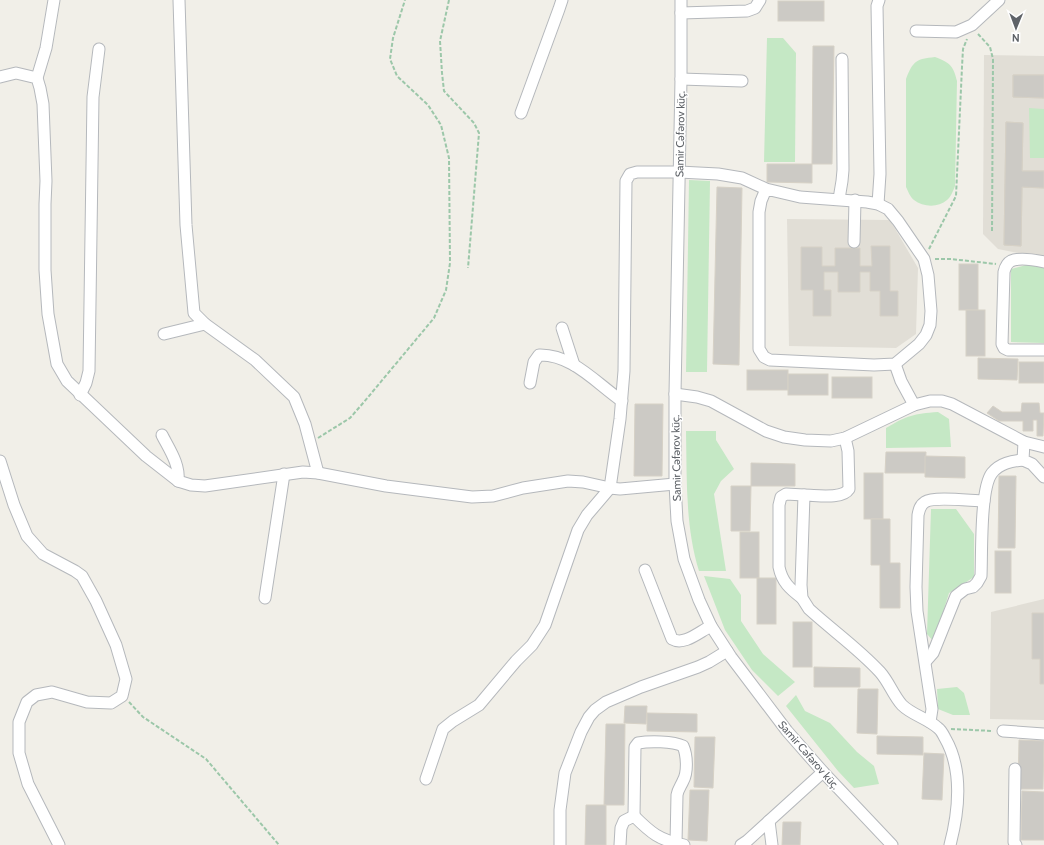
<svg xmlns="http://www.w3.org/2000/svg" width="1044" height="845" font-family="Cabin,sans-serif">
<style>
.education{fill:#e1ded6}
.green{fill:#c5e8c5}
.building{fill:#cccac5;stroke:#d6d1c6}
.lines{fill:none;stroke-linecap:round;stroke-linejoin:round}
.minor-casing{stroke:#b5b8bc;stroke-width:13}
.path{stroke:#9cc7a9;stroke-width:2;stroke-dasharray:4 2;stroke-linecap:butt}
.minor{stroke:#fff;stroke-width:11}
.labels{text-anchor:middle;stroke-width:3;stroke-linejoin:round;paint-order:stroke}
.street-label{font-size:11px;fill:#5f6368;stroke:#fff}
</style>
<rect width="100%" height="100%" fill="#f1efe8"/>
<g class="education">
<polygon points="984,55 1044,56 1044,258 998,249 983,234"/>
<polygon points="787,219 890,220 918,268 916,334 896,348 789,346"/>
<polygon points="1044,599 1044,720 990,719 991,612"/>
</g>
<g class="green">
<polygon points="767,38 783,38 796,53 795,162 764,162"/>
<path d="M935,57C950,63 953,65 957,81L955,186C953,191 951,197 947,200C938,208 923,207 914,200C910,197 908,191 906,187V79C913,61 916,59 935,57Z"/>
<polygon points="1029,108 1044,109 1044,158 1030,158"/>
<polygon points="689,180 710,181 707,372 686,372"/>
<polygon points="1030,264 1044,268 1044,343 1011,342 1011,269"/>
<path d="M938,412L949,419L951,447L886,448V428C908,415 913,414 938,412Z"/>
<path d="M686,431H716V440L734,469L721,481L714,494L726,571H699C685,526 687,478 686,431Z"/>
<polygon points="931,509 956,509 974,534 974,577 949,593 934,642 927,634"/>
<polygon points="704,576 730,579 741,595 741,621 763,654 795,682 778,696 752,670 725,630"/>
<polygon points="957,687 964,693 970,715 953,715 938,709 937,689"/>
<polygon points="796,695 805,711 830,723 857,752 874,766 879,784 854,788 838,771 786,706"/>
</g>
<g class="building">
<rect x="778" y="1" width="46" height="20"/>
<polygon points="813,46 834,46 832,164 812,164"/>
<polygon points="1013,75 1044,75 1044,98 1013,97"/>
<polygon points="1013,75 1044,75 1044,98 1013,97"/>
<polygon points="1006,122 1023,123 1022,171 1044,171 1044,188 1022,187 1021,246 1004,245"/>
<polygon points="1006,122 1023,123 1022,171 1044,171 1044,188 1022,187 1021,246 1004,245"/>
<polygon points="767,164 812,164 812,183 767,182"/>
<polygon points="717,187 742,188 739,365 713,364"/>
<polygon points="871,246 890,246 890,291 898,291 898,316 880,316 880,291 870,291 870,272 860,272 860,292 838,292 838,272 824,272 824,290 831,290 831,316 813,316 813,290 801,290 801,247 822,247 822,266 835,266 835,248 860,248 860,266 872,266"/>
<rect x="959" y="264" width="19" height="46"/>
<rect x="966" y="310" width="19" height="46"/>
<polygon points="978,358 1018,359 1017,380 978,379"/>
<rect x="1019" y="362" width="25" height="21"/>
<rect x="747" y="370" width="41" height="20"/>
<rect x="788" y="374" width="40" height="21"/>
<rect x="832" y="377" width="40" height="21"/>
<polygon points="1022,403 1039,403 1040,413 1044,413 1043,436 1037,436 1037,420 1033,420 1033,431 1023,431 1023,421 999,421 987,413 993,406 1002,412 1021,412"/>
<polygon points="635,404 663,404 662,476 634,476"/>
<polygon points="886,452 926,452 925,473 885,473"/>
<polygon points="925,456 965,457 965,478 925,477"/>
<polygon points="751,463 795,464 795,486 751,486"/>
<rect x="864" y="473" width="19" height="46"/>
<polygon points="999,476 1016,476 1015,548 998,548"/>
<polygon points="731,486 751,486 750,531 731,531"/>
<polygon points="871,519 890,519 890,563 900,563 900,608 880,608 880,565 871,565"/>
<rect x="740" y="532" width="19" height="46"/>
<rect x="995" y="551" width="16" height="42"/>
<rect x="757" y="578" width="19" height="46"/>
<polygon points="1032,613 1044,613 1044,684 1040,684 1040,659 1032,659"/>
<rect x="793" y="622" width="19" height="45"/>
<polygon points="814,667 860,668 860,687 814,687"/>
<polygon points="858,689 878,689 877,734 857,733"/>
<polygon points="625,706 647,706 646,724 624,723"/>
<polygon points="647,713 697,714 697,732 647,731"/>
<polygon points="606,724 625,724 624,805 604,805"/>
<polygon points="877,736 923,737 923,755 877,754"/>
<polygon points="695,737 715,737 713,788 694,787"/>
<polygon points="1019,740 1044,741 1043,789 1018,789"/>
<polygon points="924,753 944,754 942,800 922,799"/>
<polygon points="690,790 709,790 707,841 688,840"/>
<polygon points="1022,791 1044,792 1044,840 1021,840"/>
<polygon points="586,805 606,805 606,845 585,845"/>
<polygon points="783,822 801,822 800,845 782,845"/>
</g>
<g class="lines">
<defs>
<g id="minor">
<polyline points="179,0 186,225 194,313 205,324 255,360 294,397 305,424 318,473"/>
<polyline points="681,0 681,79 675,394 675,484 677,521 684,559 699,600 711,626 731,657 787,731 823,772 892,845"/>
<polyline points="681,13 747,11 755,8 760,0"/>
<polyline points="916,31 956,32 972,25 999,0"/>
<polyline points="0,77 16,73 37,78 40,88 43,104 46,181 45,204 45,270 48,314 57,364 67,381 146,456 178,481 191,485 205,486 303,472 318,473 386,486 472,497 493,496 523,488 568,481 583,482 610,488 620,489 675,484"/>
<polyline points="37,78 46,48 54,0"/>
<polyline points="681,79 742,81"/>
<polyline points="521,113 559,9 562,0"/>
<polyline points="839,199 842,181 843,170 842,59"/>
<polyline points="878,204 880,174 877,6 879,0"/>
<polyline points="854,242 855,200"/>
<path d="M1044,262C1035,260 1020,257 1011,261C1007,263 1005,268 1004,272L1002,344L1004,348L1008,350H1044"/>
<polyline points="562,328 574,365"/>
<polyline points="164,334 205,324"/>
<polyline points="895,364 901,381 914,405"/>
<path d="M530,383L534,362L539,355C572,354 596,383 622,401"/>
<polyline points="675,394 697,397 711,401 766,431 784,437 805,440 831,441 845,438 914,405 930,401 942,401 952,404 1024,442 1044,447"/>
<polyline points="80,395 86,383 89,371 93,97 99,49"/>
<path d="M162,435C169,449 180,464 178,481"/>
<path d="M845,438L848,451L849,489C842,500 816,495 804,495L801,585L802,598L809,609C832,630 859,649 880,672C889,682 893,695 902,705C912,715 927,718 938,728C941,730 943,734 945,738C963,769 959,811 950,845"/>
<polyline points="1024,442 1023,460 1032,464 1044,477"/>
<polyline points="0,461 14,505 27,536 43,554 75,571 82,576 96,601 116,645 126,679 122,696 111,703 87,702 52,692 36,695 27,702 19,722 19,753 28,784 59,845"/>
<path d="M645,570L672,639C684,646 699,632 711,626"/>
<polyline points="265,598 284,474"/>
<path d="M802,598C790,589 782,582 779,567V505L781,497L786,494L804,495"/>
<path d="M926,661L933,653L956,596L965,589L973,587L977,583L981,576C982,554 980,488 992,473C1000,463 1012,461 1023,460"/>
<path d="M930,722L932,709L917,611L916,587L918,515C919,510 920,505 925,502C934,496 972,501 984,501"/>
<polyline points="1003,731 1044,734"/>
<polyline points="1015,769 1014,842 1016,845"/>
<polyline points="426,779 443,729 453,721 479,705 516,661 532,645 545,625 578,530 587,515 610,488 620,419 624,371 626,181 630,174 637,172 679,172 718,174 742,178 766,189 761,201 759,212 759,349 764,357 770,360 874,365 895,364 919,344 926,335 930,325 931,311 928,275 924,259 898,221 888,209 878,204 867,202 800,197 766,189"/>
<path d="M634,816L635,747L638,743C649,741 673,741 683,746C687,755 688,772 683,781C681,786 678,789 677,795L676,843"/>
<polyline points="769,821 772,845"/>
<polyline points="560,845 560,810 565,773 581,732 589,717 595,710 606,702 641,687 698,667 709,662 727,651"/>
<path d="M620,845L621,828L624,821L634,816C651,833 659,840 684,845"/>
<polyline points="741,845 747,841 823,772"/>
</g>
</defs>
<use href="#minor" class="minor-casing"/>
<g class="path">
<polyline points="449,0 440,41 442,73 444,91 474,123 479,133 468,268"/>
<polyline points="978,34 990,47 993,59 992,233"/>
<polyline points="929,249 956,196 962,67 963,49 967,39"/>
<polyline points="935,259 951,259 996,264"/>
<polyline points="318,438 350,418 364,402 434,318 446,290 450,263 449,158 441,125 428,105 397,76 390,59 393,38 405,0"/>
<polyline points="129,702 143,717 206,759 279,845"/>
<polyline points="951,729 993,731"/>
</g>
<use href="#minor" class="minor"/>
</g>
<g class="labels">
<g class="street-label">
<text transform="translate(680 134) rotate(-89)" y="4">Samir Cəfərov küç.</text>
<text transform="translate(676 458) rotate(-91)" y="4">Samir Cəfərov küç.</text>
<text transform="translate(809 755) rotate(49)" y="4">Samir Cəfərov küç.</text>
</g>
</g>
<g transform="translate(1016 28) rotate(181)" stroke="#ffffff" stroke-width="3" paint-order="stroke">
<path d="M0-3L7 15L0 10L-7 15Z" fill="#5f6368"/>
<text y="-6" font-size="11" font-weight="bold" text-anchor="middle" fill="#5f6368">N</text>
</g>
</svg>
